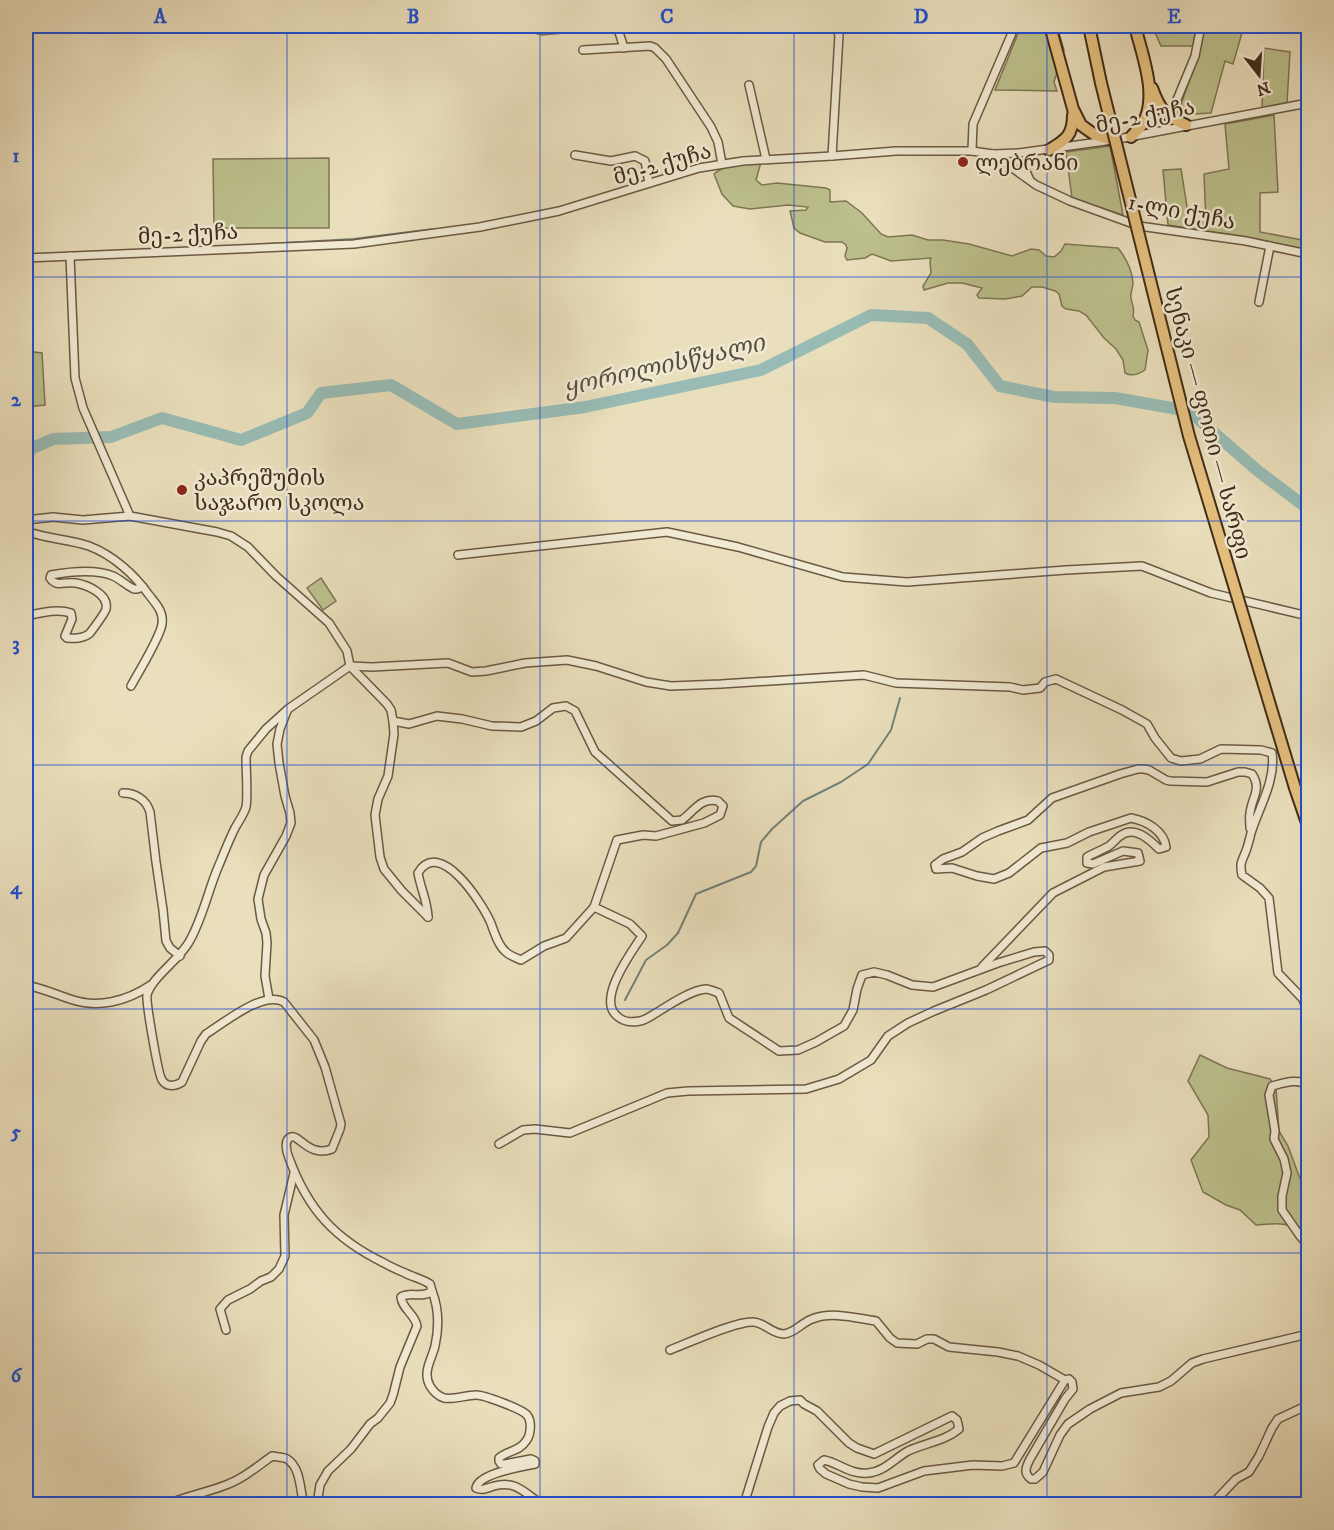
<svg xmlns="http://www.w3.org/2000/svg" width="1334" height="1530" font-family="'IM FELL DW Pica','Noto Serif Georgian',serif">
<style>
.green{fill:#bcc08d;stroke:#7e7654;stroke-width:1.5}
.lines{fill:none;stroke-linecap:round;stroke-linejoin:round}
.stream{stroke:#758277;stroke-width:2}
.river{stroke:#98bcb5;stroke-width:12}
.minor-casing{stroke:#6b5943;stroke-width:10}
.highway-casing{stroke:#412c1b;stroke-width:14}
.minor{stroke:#f1ead3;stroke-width:7}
.highway{stroke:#e5c07e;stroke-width:10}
.highway-bridge-casing{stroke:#412c1b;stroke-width:14;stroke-linecap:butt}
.highway-bridge{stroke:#e5c07e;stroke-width:10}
.grid{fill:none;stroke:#1d4ed8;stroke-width:1.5;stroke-opacity:0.55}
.poi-dot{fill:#8f2418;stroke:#f1ead3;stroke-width:2}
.labels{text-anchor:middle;stroke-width:5;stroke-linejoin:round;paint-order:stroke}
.street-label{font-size:22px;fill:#412c1b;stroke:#f1ead3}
.poi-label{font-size:22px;fill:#412c1b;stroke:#f1ead3;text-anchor:start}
.water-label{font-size:24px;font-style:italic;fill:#575042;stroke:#f1ead3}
.neatline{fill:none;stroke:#1d4ed8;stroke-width:2}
.grid-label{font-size:20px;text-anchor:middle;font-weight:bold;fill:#1d4ed8}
</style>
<rect width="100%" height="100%" fill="#eadfbc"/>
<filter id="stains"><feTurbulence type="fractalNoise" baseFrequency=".00333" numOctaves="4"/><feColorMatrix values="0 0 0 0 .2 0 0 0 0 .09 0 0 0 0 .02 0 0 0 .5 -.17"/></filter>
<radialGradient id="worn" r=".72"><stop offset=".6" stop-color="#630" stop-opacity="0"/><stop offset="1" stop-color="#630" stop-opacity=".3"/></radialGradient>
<g class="green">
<polygon points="505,26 617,26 610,29 542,35"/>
<polygon points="1021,26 1057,26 1064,50 1054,82 1057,91 995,90"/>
<polygon points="1152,26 1196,26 1193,46 1161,46"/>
<polygon points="1204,26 1244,26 1233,64 1225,61 1211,113 1177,115 1199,54"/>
<polygon points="1264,48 1290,52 1287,103 1262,109"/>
<polygon points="1274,115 1278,192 1260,193 1260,232 1308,241 1308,250 1246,237 1168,225 1163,170 1181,169 1189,219 1206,223 1204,174 1229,169 1225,124"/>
<polygon points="1110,146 1123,215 1072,198 1066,152"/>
<polygon points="329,158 329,228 214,228 213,159"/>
<path d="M761,162L756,180L762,185L777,183L826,188L830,190V202L846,201L862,213L881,234L888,237L912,235L928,240H943L969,244L1012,256L1031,249L1039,250L1046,256L1054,257L1061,251L1065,244L1118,248C1126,258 1132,270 1133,283C1133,288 1130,293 1131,298C1132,307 1135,306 1133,316L1135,320L1139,322L1148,350L1145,370C1139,374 1132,377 1125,373L1123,360L1116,349L1104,338L1086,315L1079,311L1066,309L1062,306L1059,294L1055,291L1042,287H1032L1022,296L1005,299L979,298L977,295L982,288L962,283H948L924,290L923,286L931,273L930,261L931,258L891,261L872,254L865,258L847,260L845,256L847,248L846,245L842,242H825L800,233L794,228L790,211L806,210L808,207L788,205L750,209L733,206L722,194L714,174C725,164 747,164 761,162Z"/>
<polygon points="26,351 42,353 45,405 26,407"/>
<polygon points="321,578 336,601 323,610 307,588"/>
<path d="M1200,1055L1227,1068L1270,1079L1276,1089L1279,1131L1288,1146L1302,1184L1308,1187V1233C1288,1222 1278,1223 1256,1225L1240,1210L1226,1205L1203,1192L1191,1160L1209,1137L1208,1115L1188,1081Z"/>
</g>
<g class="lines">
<g class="stream">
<polyline points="235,246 353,239 434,229"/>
<polyline points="625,1000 646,960 667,945 678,933 696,894 751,872 756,866 761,842 772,829 803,801 841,782 868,764 891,730 900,698"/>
</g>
<polyline class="river" points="26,451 53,439 111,437 162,418 241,440 307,413 321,393 391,385 457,424 585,407 761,370 871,315 928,318 967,344 1000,386 1054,397 1115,398 1189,411 1258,471 1303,505 1308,508"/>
<defs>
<g id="minor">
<polyline points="617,26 624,48"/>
<polyline points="583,50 650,46 655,48 666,59 711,127 718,142 722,164"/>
<polyline points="749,85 766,159"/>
<polyline points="1171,120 1176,102 1195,56 1201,26"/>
<polyline points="972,151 973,124 1015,26"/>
<polyline points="993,154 1036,185 1070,201 1139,226 1246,241 1308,254"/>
<polyline points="575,155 611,161 635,156 645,161 649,183"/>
<polyline points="832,156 839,35 835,26"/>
<path d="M1030,180C1024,168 1022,163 1030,152"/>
<polyline points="70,256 75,378 83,408 130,516 217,532 231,536 248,547 276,576 329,623 347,651 350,666 387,704 391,710 393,721 394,734 388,776 378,799 375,815 380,857 384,869 402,891 428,917"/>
<polyline points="26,258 354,244 480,227 559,211 699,168 743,161 832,156 896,151 972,151 993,154 1019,153 1113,140 1308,103"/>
<polyline points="1259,302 1270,246"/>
<polyline points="26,520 53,517 83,520 130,516"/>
<path d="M26,531C46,539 69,539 89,546C113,555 135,575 149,595C156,604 164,612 162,624C160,638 139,671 131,686"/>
<polyline points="458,555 667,532 738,547 843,577 907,582 1066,570 1142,566 1211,593 1308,616"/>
<path d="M26,616C40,613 57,608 71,613L72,619L65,636L67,638C74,639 85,638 90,633C93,629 105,613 106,609C109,594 87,585 76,583C66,581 56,588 50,578L51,575C68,572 96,569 113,576C120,579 127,586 134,589H137L143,587"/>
<path d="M393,721L409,724L437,716L462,719L492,726L521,727L536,721L553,708L566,706L575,711L595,752L672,821L682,820C694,811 701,797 718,801L723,806L720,815L704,823L656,836L643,835L617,840L594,907L566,938L544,946L521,960C511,956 504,953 499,943C495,936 493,928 490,921C481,902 440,837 418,873C421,890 427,899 428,917"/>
<path d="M123,793C135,793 146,799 150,812L156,862L163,910L166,941L170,948L180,956"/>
<path d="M982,967L1053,893L1104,867L1140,861L1138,853L1123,851L1093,864L1087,863V857C1094,853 1102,850 1109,846C1113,843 1116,839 1120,836C1134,825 1149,839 1159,849L1166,847C1164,831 1147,821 1131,818L1089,832L1067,843L1041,848L1009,873L994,879L977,876L952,868L936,869L935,865L943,859L962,852L982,838L998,831L1028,820L1052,798L1120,774L1138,769H1144L1149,770L1166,780L1170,781L1207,782L1238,772H1245L1252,774C1262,789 1252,797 1250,813C1249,818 1250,823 1250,828"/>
<path d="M26,985C41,988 55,994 70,999C98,1009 127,1001 151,985"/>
<polyline points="269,999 265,976 267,943 266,933 261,919 258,899 264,875 286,836 291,823 290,813 285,796 279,763 277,744 280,729 287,711"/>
<path d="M1308,1085C1297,1078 1284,1083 1272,1086L1269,1095L1275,1131L1274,1139L1284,1159L1287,1173L1282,1196V1210L1300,1236L1308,1245"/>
<path d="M499,1144L523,1130L535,1129L570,1133L667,1093L688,1091L806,1089L839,1079L871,1060L888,1036L908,1023L934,1011L986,990L1049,960V955L1045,951L1034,952L998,963L933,987L912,985L887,975L874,972L862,975L857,989L853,1010L844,1026L816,1042L798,1050L779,1051L729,1018L719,993C715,992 710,989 706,989C691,990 669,1005 656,1013C651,1016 646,1020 640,1021C630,1023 622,1022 615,1014C599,996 631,953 642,936L630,924L594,907"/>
<path d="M432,1291C439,1309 439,1328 435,1346C432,1359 422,1372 430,1386C433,1391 438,1396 444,1398C454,1400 466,1395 476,1395C484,1395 522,1409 527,1415C532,1421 531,1435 526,1441C520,1451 507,1451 499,1458V1461L501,1464H505L531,1459L535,1461V1464C521,1467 479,1473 476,1488C483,1491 487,1488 494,1486C516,1480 525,1493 541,1504"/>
<polyline points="226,1330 220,1309 228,1300 250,1289 261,1281 271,1277 279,1269 285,1256 284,1215 294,1173"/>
<path d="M670,1350C688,1343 738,1320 754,1322C765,1323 772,1334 784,1334C795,1333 801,1323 812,1319C832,1311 856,1318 876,1321L890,1338L897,1343L917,1344L927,1339H934L949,1347L998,1352L1018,1356L1039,1365L1065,1380"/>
<path d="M168,1504C186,1496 205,1493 223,1486C241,1480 257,1467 272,1456C277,1457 283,1457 287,1459C300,1467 300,1487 303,1501L305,1504H308"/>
<path d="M312,1504L318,1498L320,1485L328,1471L351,1449L370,1424L378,1418L390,1403L393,1395L400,1367L417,1326C415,1314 402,1309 401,1297C411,1291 422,1299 432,1291L430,1284C422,1279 413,1277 405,1273C398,1270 391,1267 384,1263C335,1239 308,1210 289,1158C287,1153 283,1140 291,1137C299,1134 309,1158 332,1149L340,1129L341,1124L325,1067L314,1040L284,1002C263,990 224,1023 206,1034L201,1041L182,1082C176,1086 167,1088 162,1080C158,1074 146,1003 147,995C151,978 179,960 189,942C203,918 208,890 219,865C224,853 229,840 235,828C239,821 244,814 246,807C248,798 246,769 246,757L248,751L266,729L288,709L350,666L372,667L448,663L472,672L486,671L525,663L567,660L596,666L646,682L671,686L721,684L864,675L896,683L1010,687L1023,690L1040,688L1045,682L1056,679L1122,710L1147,724L1155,738L1171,758L1181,761L1200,759L1221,749L1261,750L1272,753C1276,779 1260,806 1252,830C1250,836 1249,842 1247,848C1243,861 1239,860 1242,875L1260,888L1269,898L1278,973L1303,999L1308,1014"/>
<path d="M744,1504L768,1427L774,1413L780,1406L790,1401L800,1400L804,1404L817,1411L849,1443L857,1448L874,1454L952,1416L957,1420L959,1429C945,1441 925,1443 908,1451C895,1458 884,1472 868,1473C851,1475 839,1463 824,1460L818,1465L820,1469L826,1474L849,1484L862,1487L878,1488L924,1471L973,1465L1002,1466L1014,1463L1065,1380L1069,1379L1072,1382L1073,1389L1065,1399L1030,1459C1026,1467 1023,1473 1031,1479H1035L1043,1472L1060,1435L1068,1424L1090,1409L1121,1393L1159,1387L1171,1381L1192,1363L1203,1359L1308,1334"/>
<polyline points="1214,1504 1218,1498 1236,1479 1249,1472 1259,1456 1272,1428 1278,1419 1308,1405"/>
</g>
<g id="highway">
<polyline points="1050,26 1073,109 1081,125 1095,135 1113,140"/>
<polyline points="1089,26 1101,83"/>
<path d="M1152,88C1160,110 1165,116 1186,125"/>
<path d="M1131,137C1134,133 1138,130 1141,126C1160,99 1142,55 1135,26"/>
<path d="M1049,150C1066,140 1073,135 1073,115"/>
<polyline points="1295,788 1308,826"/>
</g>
</defs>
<use href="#minor" class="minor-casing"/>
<use href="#highway" class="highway-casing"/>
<use href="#minor" class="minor"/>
<use href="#highway" class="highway"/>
<defs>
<polyline id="highway-bridge" points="1101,83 1189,436 1295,788"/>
</defs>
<use href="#highway-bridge" class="highway-bridge-casing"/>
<use href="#highway-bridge" class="highway-bridge"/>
</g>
<path class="grid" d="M287,26V1504M540,26V1504M794,26V1504M1047,26V1504M26,277H1308M26,521H1308M26,765H1308M26,1009H1308M26,1253H1308"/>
<g class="poi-dot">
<circle cx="963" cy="162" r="6"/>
<circle cx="182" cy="490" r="6"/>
</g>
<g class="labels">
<g class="street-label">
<text transform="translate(1145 115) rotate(-11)" y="8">მე-2 ქუჩა</text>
<text transform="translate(662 163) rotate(-16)" y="8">მე-2 ქუჩა</text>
<text transform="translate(1182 211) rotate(11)" y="8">1-ლი ქუჩა</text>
<text transform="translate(188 233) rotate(-3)" y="8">მე-2 ქუჩა</text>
<text transform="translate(1209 423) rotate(75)" y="8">სენაკი — ფოთი — სარფი</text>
</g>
<g class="poi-label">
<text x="975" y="170">ლებრანი</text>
<text x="194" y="485">კაპრეშუმის<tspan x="194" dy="25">საჯარო სკოლა</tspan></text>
</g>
<g class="water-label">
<text transform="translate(664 365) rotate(-13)" y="8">ყოროლისწყალი</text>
</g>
</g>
<rect width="1334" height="1530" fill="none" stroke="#eadfbc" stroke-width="66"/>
<g transform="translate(1259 75) rotate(163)" stroke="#f1ead3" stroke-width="4.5" paint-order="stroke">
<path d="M0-4.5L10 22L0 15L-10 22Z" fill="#412c1b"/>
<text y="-9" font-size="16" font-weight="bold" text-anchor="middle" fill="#412c1b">N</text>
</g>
<rect x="33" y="33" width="1268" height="1464" class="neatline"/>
<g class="grid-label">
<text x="160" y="23">A</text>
<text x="413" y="23">B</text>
<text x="667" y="23">C</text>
<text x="921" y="23">D</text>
<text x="1174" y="23">E</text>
<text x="16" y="162">1</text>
<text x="16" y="406">2</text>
<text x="16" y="650">3</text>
<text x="16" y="894">4</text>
<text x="16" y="1138">5</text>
<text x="16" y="1382">6</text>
</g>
<rect width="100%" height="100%" filter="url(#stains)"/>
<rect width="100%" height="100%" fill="url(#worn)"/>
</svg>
